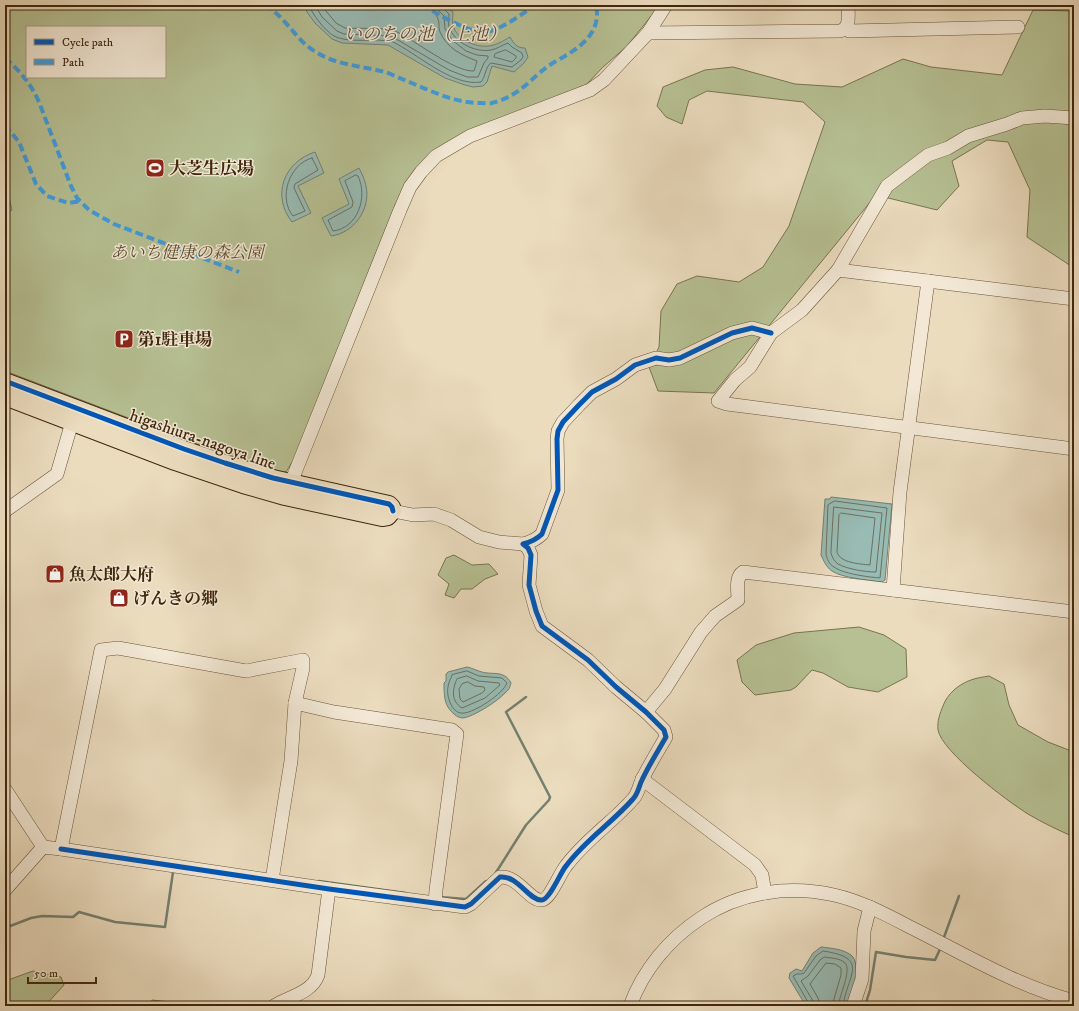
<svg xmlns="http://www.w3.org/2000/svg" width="1079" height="1011" font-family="'IM FELL DW Pica','Noto Serif JP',serif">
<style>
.green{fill:#b6c093;stroke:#7a7450;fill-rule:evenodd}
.water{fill:#98bbb4;stroke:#748071}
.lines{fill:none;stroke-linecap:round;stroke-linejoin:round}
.shore{stroke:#6c7160;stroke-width:1}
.stream{stroke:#748071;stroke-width:2.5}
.minor-casing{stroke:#6a5439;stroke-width:14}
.major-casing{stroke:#3f270d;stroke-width:18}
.minor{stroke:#f2e8d5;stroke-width:13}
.major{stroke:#ebdcbe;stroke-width:16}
.quiet{stroke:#3f9cde;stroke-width:4;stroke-dasharray:8 4;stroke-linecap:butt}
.cycleway-casing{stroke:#f2e8d5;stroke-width:8}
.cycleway{stroke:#0057b8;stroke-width:5}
.labels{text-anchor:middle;stroke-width:3;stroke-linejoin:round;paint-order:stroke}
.poi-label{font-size:17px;font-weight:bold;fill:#3f270d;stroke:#f2e8d5;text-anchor:start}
.park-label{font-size:17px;font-style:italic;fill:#5d4d2e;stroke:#f2e8d5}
.street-label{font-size:17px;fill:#3f270d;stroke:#f2e8d5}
.water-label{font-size:18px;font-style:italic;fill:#554c37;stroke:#f2e8d5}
</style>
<rect width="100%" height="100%" fill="#ebdcbe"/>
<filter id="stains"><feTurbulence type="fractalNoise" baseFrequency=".005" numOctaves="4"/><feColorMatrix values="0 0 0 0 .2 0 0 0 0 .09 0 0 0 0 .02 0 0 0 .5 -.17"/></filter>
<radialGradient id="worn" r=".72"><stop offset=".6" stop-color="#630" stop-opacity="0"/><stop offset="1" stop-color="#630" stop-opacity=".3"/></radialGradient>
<g class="green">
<path d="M5,5H660L627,46L602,68L586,85L443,145L429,154L409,180L395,205L294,459L286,472L273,473L5,371ZM27,27H165V77H27Z"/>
<polygon points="1033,10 1074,11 1074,268 1027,237 1030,190 1008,142 987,140 952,161 959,186 937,210 876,195 714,393 658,391 649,367 659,347 661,311 677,284 697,276 739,282 763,267 789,226 825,122 803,102 707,91 689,100 682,124 666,117 657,106 663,87 705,70 733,67 795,84 842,87 903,59 931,67 1002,75"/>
<polygon points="454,555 472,565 489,564 498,574 485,579 472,589 461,589 454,598 445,595 449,584 438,575 446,558"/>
<polygon points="859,627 884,635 906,649 907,677 878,692 848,687 823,673 812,670 796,687 791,690 755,695 742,682 737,660 756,645 794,633"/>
<path d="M989,676L1004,684L1009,705L1018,725L1048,742L1074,752V837C1058,830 1043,823 1028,814C1007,801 942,752 938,730C937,721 940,713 943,706C947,694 959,684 971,680C976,678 983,677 989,676Z"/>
<polygon points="33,971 61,977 64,985 45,1006 12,1006 5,1002 5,981"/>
<polygon points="152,1000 207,1006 149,1006"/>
</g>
<g class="water">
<path d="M305,5H445L453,12C453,16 452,21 453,25C456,39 476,48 489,46C497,45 503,41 510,37C514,44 517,48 525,48L528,57L524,63L514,72L492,66L487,82L483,86L473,87L465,85L445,78L388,45L342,43L332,39L315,23L307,12Z"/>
<path d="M315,152L324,173L298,186L311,213L292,222C271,195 284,162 315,152Z"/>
<path d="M359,168C362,174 365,180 366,186C371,209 354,233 331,236L322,218L349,204L339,179Z"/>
<polygon points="5,179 12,210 5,215"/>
<path d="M831,497L892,504L885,580L882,582C869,580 842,578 832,571C826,567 824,561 821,555L825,499H830Z"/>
<path d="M467,667C472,668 475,670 479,671C491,676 504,669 511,683C510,687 509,690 505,693C498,701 473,717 463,718C457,718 451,712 448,707C444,701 444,691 444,683L446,681V674L448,672Z"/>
<path d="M821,947C830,948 843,949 851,955C862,964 852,995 847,1006H806L789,978L790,973L796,969L802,971L813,953Z"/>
</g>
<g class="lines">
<g class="shore">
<path d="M309,5C312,14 325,31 334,36C345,42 366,40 379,40C383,41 387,40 391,41C417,53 452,87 481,82C486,76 485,67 491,63L512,67L521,60L523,57L522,53L512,47L508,43C502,45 497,49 491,50C475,53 454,42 449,27C448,23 449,18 449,14L444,9L443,5"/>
<polyline points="315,5 322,17 337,31 344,34 391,36 449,70 467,77 478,77 484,63 488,58 488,56 477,55 466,51 452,40 445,29 444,16 439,11 438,5"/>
<path d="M321,5L336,23L345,28C356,29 386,27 395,31C415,40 454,72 474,71L477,61C461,55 447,48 440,32C438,28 440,23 438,19C436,13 432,13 432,5"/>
<polygon points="506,50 516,56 516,58 512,62 494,57 495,54"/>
<path d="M312,158L318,170L295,184L294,188L305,211L293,216C278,198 289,164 312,158Z"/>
<path d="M356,175L358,176C368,197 358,228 333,231L328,220L352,207L353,202L345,181Z"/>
<path d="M835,501L887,508L880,578C869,577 843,574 834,567C829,564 827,559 826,554L828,505Z"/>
<path d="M834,507L882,513L876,572C865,572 847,569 838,564C834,561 832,557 831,553Z"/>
<path d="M841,513L875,518L870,565C860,564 840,563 837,552L839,515Z"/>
<path d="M467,671L479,676L502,678L507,683C503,694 475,712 464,713C452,715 446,696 448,687C448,683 451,679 452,675Z"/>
<path d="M467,676L478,681L499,683L500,685L485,698L462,708C451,701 452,690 457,679Z"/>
<polygon points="468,682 475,686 484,687 485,690 482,693 463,702 460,699 459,689 462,684"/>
<path d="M809,1006L808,1002L793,976L797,974H801L804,973L816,956L823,951C871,958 847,975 843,1006"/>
<path d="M814,1006L813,1001L801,981L808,976L820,960L824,957C830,958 840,958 845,963C852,970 839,997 838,1006"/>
<polyline points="820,1006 818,998 810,984 826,963 835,964 841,968 841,975 832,1006"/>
</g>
<g class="stream">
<polyline points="495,874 526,825 549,800 550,797 506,712 526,697"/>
<polyline points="317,883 319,881 406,893"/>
<polyline points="440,897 466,899 486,881"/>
<polyline points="5,928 31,918 42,916 73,917 79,912 115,922 165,927 173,872 175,872"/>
<polyline points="943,940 959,896"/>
<polyline points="865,1006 870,990 876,952 906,957 935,960 941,947"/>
</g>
<defs>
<g id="minor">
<polyline points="846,28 849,31 1018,27"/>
<path d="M648,33L840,31C851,28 848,15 848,5"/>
<polyline points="1074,118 1045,116 1022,118 1007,124 968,136 948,148 928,155 887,186 838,270 802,310 771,333 750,367 735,380 718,401 727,404 1074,449"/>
<polyline points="838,270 1074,299"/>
<polyline points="288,490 400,210 410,187 421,172 436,156 470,136 590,90 604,80 648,33 666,5"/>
<polyline points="5,511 57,474 72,422"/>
<polyline points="393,511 413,515 434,514 451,520 479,537 499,542 523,544"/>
<polyline points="893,590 900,492 928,281"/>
<polyline points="295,703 334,712 452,730 457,734 436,890 435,904"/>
<path d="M646,712L665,689L701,632L715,616L738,600C738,591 735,577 743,572L1074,612"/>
<polyline points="642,779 755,865 762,875 765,893"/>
<polyline points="5,789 43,847"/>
<polyline points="43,847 61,849 101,650 118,648 246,671 303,660 303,668 295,703 291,761 272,880"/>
<path d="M61,849L329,889L465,907L471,904L500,877C518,875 530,902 542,900C550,899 560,873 566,866C585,840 612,823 633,799C638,794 639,786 642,780C649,765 658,751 666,737L664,730L646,712L616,687L588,660L542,626L536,611L529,585L531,555L528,548L523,544C531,542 536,540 542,534L558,490L557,439L558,431L563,422L579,405L592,392L616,379L635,365L656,358L669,360L680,358L732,333L752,328L771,333"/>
<polyline points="5,890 43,847"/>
<path d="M274,1006C288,997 312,993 318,975L329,889"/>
<path d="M630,1006C643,970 669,939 701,918C740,892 788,885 834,895C861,901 887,915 912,928C964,954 1017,986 1074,1001"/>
<polyline points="853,1006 862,979 864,931 870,907"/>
</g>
<polyline id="major" points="5,381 184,449 225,463 273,478 389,504 392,507 393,511 388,517 382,518 285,497 243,485 175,462 5,397"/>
</defs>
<use href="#minor" class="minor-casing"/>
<use href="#major" class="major-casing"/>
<use href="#minor" class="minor"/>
<use href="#major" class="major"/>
<g class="quiet">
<path d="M265,5C287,18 296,41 316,52C336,65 362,66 385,72C391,74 397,77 402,79C427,89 453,103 480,103C484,103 489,104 492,103C524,95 532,74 558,60C579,48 602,34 596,5"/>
<path d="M422,5C437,13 466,32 484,32C498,32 524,13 535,5"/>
<path d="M5,58C20,71 31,84 39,102L71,186L77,198L89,210L114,224L239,272"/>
<polyline points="5,125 19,142 36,184 47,196 68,203 81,201"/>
</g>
<defs>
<g id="cycleway">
<polyline points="5,381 184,449 225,463 273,478 389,504 392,507 393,511"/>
<path d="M61,849L329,889L465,907L471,904L500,877C518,875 530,902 542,900C550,899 560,873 566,866C585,840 612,823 633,799C638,794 639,786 642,780C649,765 658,751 666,737L664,730L646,712L616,687L588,660L542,626L536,611L529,585L531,555L528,548L523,544C531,542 536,540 542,534L558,490L557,439L558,431L563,422L579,405L592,392L616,379L635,365L656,358L669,360L680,358L732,333L752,328L771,333"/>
</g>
</defs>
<use href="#cycleway" class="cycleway-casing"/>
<use href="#cycleway" class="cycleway"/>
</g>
<defs>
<symbol id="stadium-square" viewBox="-11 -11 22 22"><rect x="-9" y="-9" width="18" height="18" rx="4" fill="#8f2418" stroke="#f2e8d5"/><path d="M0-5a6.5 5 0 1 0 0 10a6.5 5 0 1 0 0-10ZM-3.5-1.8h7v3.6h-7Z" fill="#fff"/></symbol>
<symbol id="parking-square" viewBox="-11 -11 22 22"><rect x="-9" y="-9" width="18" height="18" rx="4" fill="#8f2418" stroke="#f2e8d5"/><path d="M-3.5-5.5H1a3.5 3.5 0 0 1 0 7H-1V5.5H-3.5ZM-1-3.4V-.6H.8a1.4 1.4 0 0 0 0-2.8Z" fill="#fff"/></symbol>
<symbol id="shop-square" viewBox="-11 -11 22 22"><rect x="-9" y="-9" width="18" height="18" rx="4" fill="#8f2418" stroke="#f2e8d5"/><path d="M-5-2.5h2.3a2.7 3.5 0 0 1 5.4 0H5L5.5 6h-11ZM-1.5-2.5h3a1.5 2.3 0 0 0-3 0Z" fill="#fff"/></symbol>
</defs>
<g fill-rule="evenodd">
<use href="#stadium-square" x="144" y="157" width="22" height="22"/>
<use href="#parking-square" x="113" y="328" width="22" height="22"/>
<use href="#shop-square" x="44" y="563" width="22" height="22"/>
<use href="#shop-square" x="108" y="587" width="22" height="22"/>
</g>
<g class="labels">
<g class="poi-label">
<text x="169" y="174">大芝生広場</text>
<text x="138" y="345">第1駐車場</text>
<text x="69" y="580">魚太郎大府</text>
<text x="133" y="604">げんきの郷</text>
</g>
<g class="park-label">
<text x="187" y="258">あいち健康の森公園</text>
</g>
<g class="street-label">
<text transform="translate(203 439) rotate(19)" y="6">higashiura-nagoya line</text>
</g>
<g class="water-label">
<text x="425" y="40">いのちの池（上池）</text>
</g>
</g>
<rect width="1079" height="1011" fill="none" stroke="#ebdcbe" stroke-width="20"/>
<rect x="6" y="6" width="1067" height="999" fill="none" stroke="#3f270d" stroke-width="2"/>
<rect x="10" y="10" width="1059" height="991" fill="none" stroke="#3f270d"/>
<rect x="26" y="26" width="140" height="52" fill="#f2e8d5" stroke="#aa9b85"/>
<rect x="34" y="39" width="20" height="6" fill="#0057b8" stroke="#aa9b85"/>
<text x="62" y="46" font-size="12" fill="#3f270d">Cycle path</text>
<rect x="34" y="59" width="20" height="6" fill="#3f9cde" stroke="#aa9b85"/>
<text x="62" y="66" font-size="12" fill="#3f270d">Path</text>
<path d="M28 977v6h68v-6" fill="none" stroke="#3f270d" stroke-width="2"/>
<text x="34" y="977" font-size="12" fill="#3f270d" stroke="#f2e8d5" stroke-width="3" paint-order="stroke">50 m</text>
<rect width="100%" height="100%" filter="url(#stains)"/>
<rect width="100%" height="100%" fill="url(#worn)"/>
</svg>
